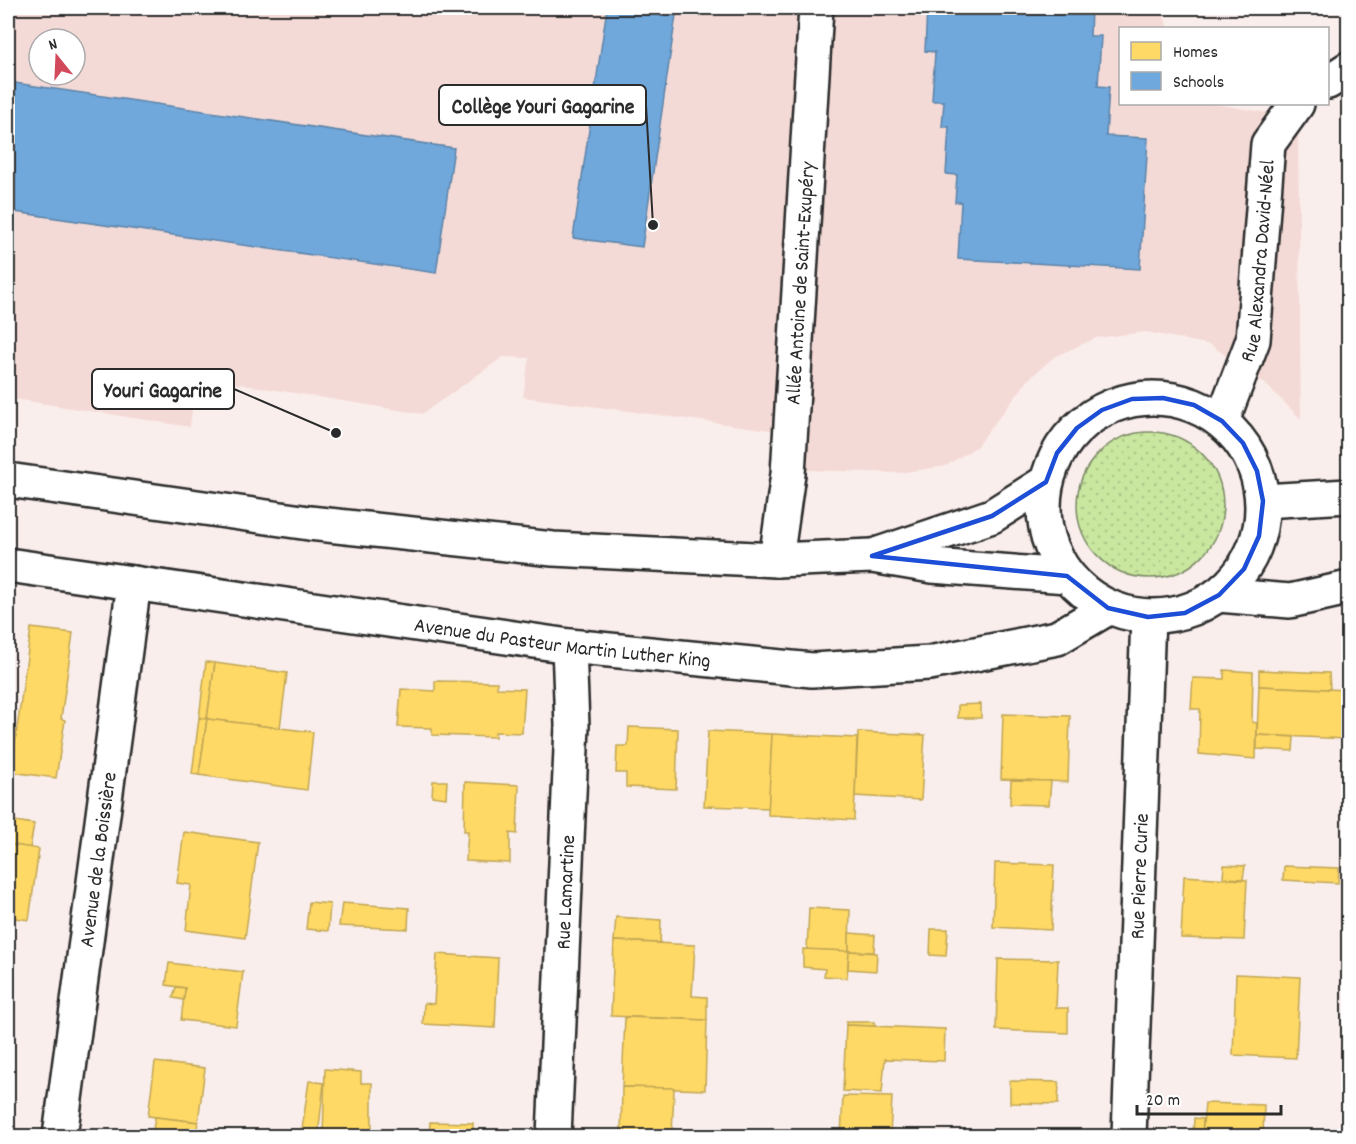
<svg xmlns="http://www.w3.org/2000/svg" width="1356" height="1144" font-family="Dekko,sans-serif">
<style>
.built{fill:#f4dad6;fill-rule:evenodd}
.grass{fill:url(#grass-dots);stroke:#7a8965;stroke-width:1.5}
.homes{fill:#ffd966;stroke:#bfa554;stroke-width:1.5}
.schools{fill:#6fa8dc;stroke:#5b82a7;stroke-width:1.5}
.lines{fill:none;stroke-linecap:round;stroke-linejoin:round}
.minor-casing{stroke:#2b2b2b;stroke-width:38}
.tertiary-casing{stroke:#2b2b2b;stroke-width:38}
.minor{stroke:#fff;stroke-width:33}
.tertiary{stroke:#fff;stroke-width:33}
.marked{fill:none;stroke:#1d4ed8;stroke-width:4.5;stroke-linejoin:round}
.labels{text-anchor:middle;stroke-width:6;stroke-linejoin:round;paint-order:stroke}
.street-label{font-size:21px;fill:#2b2b2b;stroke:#fff}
.leader{fill:none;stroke:#2b2b2b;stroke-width:2}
.callout-dot{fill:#2b2b2b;stroke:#fff;stroke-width:2}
.callout{fill:#fff;stroke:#2b2b2b;stroke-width:2}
.callout-label{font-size:22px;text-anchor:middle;font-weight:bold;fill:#2b2b2b}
</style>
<defs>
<pattern id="grass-dots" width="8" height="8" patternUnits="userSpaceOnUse" patternTransform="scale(1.5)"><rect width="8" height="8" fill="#c9e79f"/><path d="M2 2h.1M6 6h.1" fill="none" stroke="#adc689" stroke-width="1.8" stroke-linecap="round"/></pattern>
</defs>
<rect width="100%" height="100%" fill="#faeeec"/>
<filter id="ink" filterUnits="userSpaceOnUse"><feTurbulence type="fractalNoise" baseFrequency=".0167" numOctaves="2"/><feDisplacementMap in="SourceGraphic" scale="12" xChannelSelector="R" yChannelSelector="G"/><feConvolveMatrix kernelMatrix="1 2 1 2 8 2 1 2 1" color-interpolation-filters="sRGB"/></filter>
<g filter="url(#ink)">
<path class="built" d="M8,8H1161L1168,28H1120V104H1216L1298,118L1301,419L1264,383L1211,345L1146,332L1096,338L1054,357L1030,378L976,447L946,466L899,473L805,470L807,435L523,397L529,358L503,357L422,414L196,377L190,427L8,398ZM39,39H75V75H39Z"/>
<circle class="grass" cx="1150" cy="505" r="73"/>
<g class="homes">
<polygon points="31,628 73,633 61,719 65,720 56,778 11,772"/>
<polygon points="206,662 215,663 207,719 199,718"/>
<polygon points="215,663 287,673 280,728 207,719"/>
<polygon points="1224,670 1253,672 1252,722 1257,723 1256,759 1199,754 1200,709 1191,709 1193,678 1224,679"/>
<polygon points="1259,670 1329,673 1330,689 1259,686"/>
<polygon points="435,681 497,682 497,688 525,689 522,733 495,732 495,737 432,735 432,728 398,727 401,689 435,691"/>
<polygon points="1259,686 1348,690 1348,739 1257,735"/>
<polygon points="981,704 981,718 958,718 958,705"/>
<polygon points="1003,714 1070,716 1068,782 1001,779"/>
<polygon points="199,718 207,719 199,775 192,774"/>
<polygon points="207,719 313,732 307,790 199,775"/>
<polygon points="629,727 678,729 676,789 626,787 626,773 616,773 617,746 628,746"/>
<polygon points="708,731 772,734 769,808 704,806"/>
<polygon points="858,732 925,735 921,800 855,796"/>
<polygon points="772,734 857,738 854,820 768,815"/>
<polygon points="1257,735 1294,737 1293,751 1257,749"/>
<polygon points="1011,780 1051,781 1049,805 1010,804"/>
<polygon points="433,781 447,781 446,798 432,796"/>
<polygon points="465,782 519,785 517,834 510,833 510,863 466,861 468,831 464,831"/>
<polygon points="8,820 34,824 30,848 8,844"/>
<polygon points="184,832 258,842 245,938 186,930 191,885 177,883"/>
<polygon points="8,844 39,849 29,920 8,917"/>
<polygon points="995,863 1054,865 1051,930 993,927"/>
<polygon points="1224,865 1245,866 1243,879 1223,878"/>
<polygon points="1284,866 1339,868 1338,883 1283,880"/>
<polygon points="1184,876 1247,880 1244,940 1181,938"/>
<polygon points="309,902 330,904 328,931 306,929"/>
<polygon points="342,903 409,908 408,929 339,926"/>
<polygon points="809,908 850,910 849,951 807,950"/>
<polygon points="616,917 661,920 660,943 614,941"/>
<polygon points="931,929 948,929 946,956 930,955"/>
<polygon points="849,933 875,935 874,952 849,951"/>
<polygon points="614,941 695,945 692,996 707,997 707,1020 611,1016"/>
<polygon points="803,949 849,951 847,978 824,976 825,969 803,967"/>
<polygon points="849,951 877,953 876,971 848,969"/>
<polygon points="437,954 498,958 495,1028 423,1024 424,1003 434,1004"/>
<polygon points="998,959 1058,960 1056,1008 1068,1008 1068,1033 996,1030"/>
<polygon points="169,963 243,972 236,1026 181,1020 185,988 166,985"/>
<polygon points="1236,974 1300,977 1296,1058 1233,1055"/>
<polygon points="176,987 185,988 184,1000 173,998"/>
<polygon points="625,1017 707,1020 705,1090 622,1087"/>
<polygon points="846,1022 874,1022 875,1026 846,1025"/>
<polygon points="846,1025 945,1029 944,1061 885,1059 882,1093 843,1091"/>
<polygon points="155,1062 205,1068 198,1122 148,1116"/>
<polygon points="325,1069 361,1072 361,1083 372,1083 372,1136 323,1136"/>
<polygon points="309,1081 324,1083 318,1136 301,1136"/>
<polygon points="1010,1081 1059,1082 1058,1104 1010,1103"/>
<polygon points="622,1087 674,1088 672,1136 621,1134"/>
<polygon points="843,1096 892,1097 890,1136 841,1136"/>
<polygon points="1205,1103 1264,1105 1263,1136 1202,1136"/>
<polygon points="155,1117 198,1122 196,1136 152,1136"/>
<polygon points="1194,1118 1203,1119 1202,1136 1193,1135"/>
<polygon points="430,1122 473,1123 473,1136 429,1136"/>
<rect x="372" y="1134" width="57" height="2"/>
</g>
<g class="schools">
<polygon points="607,8 677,8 642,247 573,238"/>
<polygon points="927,8 1091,8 1090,36 1101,36 1098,86 1109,87 1106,136 1148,138 1140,269 958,259 961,202 955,202 957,175 946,174 949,127 942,127 944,101 932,101 935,52 925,51"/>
<polygon points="8,82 454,148 436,273 8,211"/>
</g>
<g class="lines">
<defs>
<g id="minor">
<polyline points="1328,82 1348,69"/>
<path id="s1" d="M1222,421L1253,340L1268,144L1297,104"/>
<path id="s2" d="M776,560L788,474L816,8"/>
<path id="s3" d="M8,565L569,646L812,670L929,663L1057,638L1108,608"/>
<polyline points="1219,595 1290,601 1348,588"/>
<path id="s4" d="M60,1136L134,583"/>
<path id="s5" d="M554,1136L572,726L569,646"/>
<path id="s6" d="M1129,1136L1148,617"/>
</g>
<g id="tertiary">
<circle cx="1153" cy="507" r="109"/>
<polyline points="8,480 309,523 553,549 776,560 872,556 932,566 1067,576"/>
<polyline points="1263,501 1348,496"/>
<polyline points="879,554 992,516 1046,482"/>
</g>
</defs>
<use href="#minor" class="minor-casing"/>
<use href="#tertiary" class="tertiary-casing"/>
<use href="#minor" class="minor"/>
<use href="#tertiary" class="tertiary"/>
</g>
</g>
<path class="marked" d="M1163,398L1194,405L1222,421L1243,443L1257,471L1263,501L1259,536L1244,569L1219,595L1185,613L1148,617L1108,608L1067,576L872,556L992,516L1046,482L1057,453L1077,428L1102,410L1132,399Z"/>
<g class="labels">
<g class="street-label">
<text dy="7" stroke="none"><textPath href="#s1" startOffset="166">Rue Alexandra David-Néel</textPath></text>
<text dy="7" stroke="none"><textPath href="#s2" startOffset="278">Allée Antoine de Saint-Exupéry</textPath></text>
<text dy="7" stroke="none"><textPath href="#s3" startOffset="560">Avenue du Pasteur Martin Luther King</textPath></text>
<text dy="7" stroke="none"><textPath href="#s4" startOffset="279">Avenue de la Boissière</textPath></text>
<text dy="7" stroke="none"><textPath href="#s6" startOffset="260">Rue Pierre Curie</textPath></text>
<text dy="7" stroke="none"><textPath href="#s5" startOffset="244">Rue Lamartine</textPath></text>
</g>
</g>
<path class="leader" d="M653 225L646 105M336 433L234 389"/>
<g class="callout-dot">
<circle cx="653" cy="225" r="6"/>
<circle cx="336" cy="433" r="6"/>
</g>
<g class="callout">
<rect x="439" y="85" width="207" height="40" rx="6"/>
<rect x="92" y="369" width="142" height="40" rx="6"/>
</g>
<g class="callout-label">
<text x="543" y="113">Collège Youri Gagarine</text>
<text x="163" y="397">Youri Gagarine</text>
</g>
<rect width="1356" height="1144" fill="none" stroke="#fff" stroke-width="30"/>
<rect x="15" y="15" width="1326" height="1114" fill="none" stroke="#2b2b2b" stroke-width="2" filter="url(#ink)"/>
<rect x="1119" y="27" width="210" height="78" fill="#ffffff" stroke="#aaaaaa" stroke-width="1.5"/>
<rect x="1131" y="42" width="30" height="18" fill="#ffd966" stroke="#aaaaaa" stroke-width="1.5"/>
<text x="1173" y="57" font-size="18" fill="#2b2b2b">Homes</text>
<rect x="1131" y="72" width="30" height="18" fill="#6fa8dc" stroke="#aaaaaa" stroke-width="1.5"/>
<text x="1173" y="87" font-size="18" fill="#2b2b2b">Schools</text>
<g transform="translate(57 57) rotate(342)"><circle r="28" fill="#ffffff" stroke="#aaaaaa" stroke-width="1.5"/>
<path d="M0-4.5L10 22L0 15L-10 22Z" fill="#d1495b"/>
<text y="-9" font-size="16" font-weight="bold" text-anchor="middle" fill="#2b2b2b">N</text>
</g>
<path d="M1137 1105v9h144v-9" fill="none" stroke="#2b2b2b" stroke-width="3"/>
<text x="1146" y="1105" font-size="18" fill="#2b2b2b" stroke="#ffffff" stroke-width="4.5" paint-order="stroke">20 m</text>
</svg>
